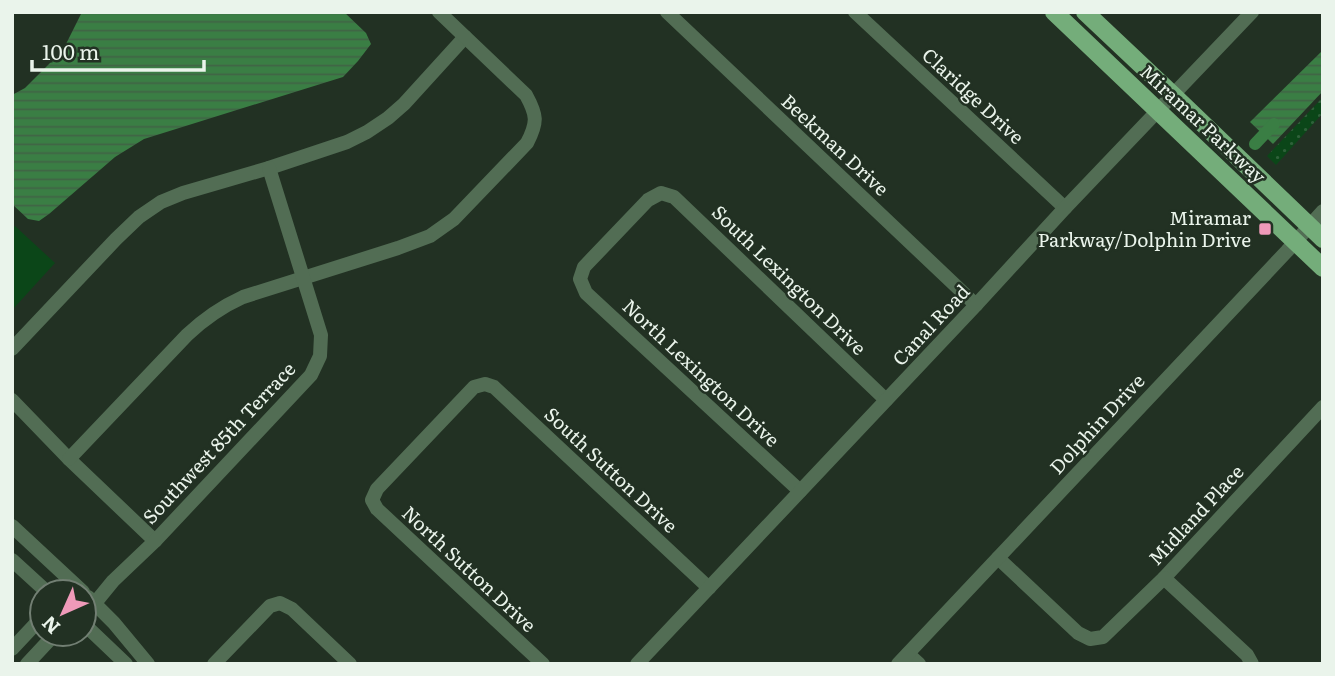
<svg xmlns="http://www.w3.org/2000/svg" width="1335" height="676" font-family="Literata,serif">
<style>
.grass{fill:url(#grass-dots)}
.park{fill:#0b4618}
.water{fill:url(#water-rules)}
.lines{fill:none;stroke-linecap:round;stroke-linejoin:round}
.canal{stroke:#3a7e44;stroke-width:12}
.minor{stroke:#526d54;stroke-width:14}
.major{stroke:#74ad7a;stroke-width:18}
.poi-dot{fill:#ef9ab9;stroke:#223123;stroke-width:2.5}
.labels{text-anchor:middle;stroke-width:5;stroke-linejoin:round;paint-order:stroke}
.street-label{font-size:19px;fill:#eaf4eb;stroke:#223123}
.poi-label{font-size:19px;fill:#eaf4eb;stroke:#223123;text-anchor:end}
</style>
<defs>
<pattern id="grass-dots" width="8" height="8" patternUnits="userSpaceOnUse" patternTransform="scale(1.75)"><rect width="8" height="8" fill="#0b4618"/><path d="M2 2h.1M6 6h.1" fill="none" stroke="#2f613a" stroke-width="1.8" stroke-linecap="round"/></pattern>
<pattern id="water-rules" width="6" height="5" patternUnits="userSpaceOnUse" patternTransform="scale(1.75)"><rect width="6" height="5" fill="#3a7e44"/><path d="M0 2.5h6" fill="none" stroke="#406445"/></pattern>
</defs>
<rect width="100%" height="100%" fill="#223123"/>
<polygon class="grass" points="1323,97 1323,113 1276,165 1267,156"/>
<polygon class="park" points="15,226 55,263 13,309 12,229"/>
<g class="water">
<polygon points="82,12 344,12 366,33 371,44 358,61 343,77 144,139 115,157 49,214 39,221 28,219 12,204 12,95 25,88 63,50"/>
<polygon points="1323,50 1323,91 1273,144 1250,122"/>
</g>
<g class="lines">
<polyline class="canal" points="1255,144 1274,124"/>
<g class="minor">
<polyline points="667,12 976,305"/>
<polyline points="855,12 1065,208"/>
<polyline points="12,349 116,239 139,217 161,202 183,193 269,168 347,142 367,132 388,118 404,104 465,37"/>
<polyline points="12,400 69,459 155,541"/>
<path d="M69,459L187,335C205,318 221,307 243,297L398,248L430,236L454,219L527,143C538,122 537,115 526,95L439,12"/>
<polyline points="800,491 586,293 580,279 584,267 648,200 661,193 674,197 886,400"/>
<polyline points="12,526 83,592"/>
<polyline points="998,558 1078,633 1090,639 1103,637 1164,578 1323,407"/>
<polyline points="12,560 47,592"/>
<polyline points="1164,578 1247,655 1252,664"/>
<polyline points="88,597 114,623 148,664"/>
<polyline points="95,603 113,581 155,541 311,375 320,356 321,335 269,168"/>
<polyline points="84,624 126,664"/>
<polyline points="12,649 42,617"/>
<polyline points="908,654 919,664"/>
<polyline points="27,664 55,634"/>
<polyline points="214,664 270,606 280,603 292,609 350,664"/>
<polyline points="543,664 377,509 372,500 377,489 474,387 485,384 494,387 709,588"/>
<polyline points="637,664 976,305 1065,208 1252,12"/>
<polyline points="898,664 1287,251 1323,211"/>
</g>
<g class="major">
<polyline points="1054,12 1323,268"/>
<polyline points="1085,12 1173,95 1323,239"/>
</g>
</g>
<rect class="poi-dot" x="1258" y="222" width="14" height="14" rx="3.5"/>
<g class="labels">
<g class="street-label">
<text transform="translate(973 96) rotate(43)" y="7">Claridge Drive</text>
<text transform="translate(1203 124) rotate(43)" y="7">Miramar Parkway</text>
<text transform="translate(835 145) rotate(43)" y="7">Beekman Drive</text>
<text transform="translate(789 280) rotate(44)" y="7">South Lexington Drive</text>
<text transform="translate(931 325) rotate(-47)" y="7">Canal Road</text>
<text transform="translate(701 373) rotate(43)" y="7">North Lexington Drive</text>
<text transform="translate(1097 424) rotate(-47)" y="7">Dolphin Drive</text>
<text transform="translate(219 443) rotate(-47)" y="7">Southwest 85th Terrace</text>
<text transform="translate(611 470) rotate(43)" y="7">South Sutton Drive</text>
<text transform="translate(1196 515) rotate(-47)" y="7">Midland Place</text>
<text transform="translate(469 569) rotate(43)" y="7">North Sutton Drive</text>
</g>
<g class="poi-label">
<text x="1251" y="225">Miramar<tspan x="1251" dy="22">Parkway/Dolphin Drive</tspan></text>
</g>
</g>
<rect width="1335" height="676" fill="none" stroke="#eaf4eb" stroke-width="28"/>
<g transform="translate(63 613) rotate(225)"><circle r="33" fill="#223123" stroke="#727f73" stroke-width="2"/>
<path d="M0-5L12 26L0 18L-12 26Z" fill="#ef9ab9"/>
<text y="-10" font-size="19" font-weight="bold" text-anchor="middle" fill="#eaf4eb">N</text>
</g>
<path d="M32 60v10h172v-10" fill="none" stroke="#eaf4eb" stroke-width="3.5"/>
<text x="42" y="60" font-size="21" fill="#eaf4eb" stroke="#223123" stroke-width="5" paint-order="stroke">100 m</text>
</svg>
